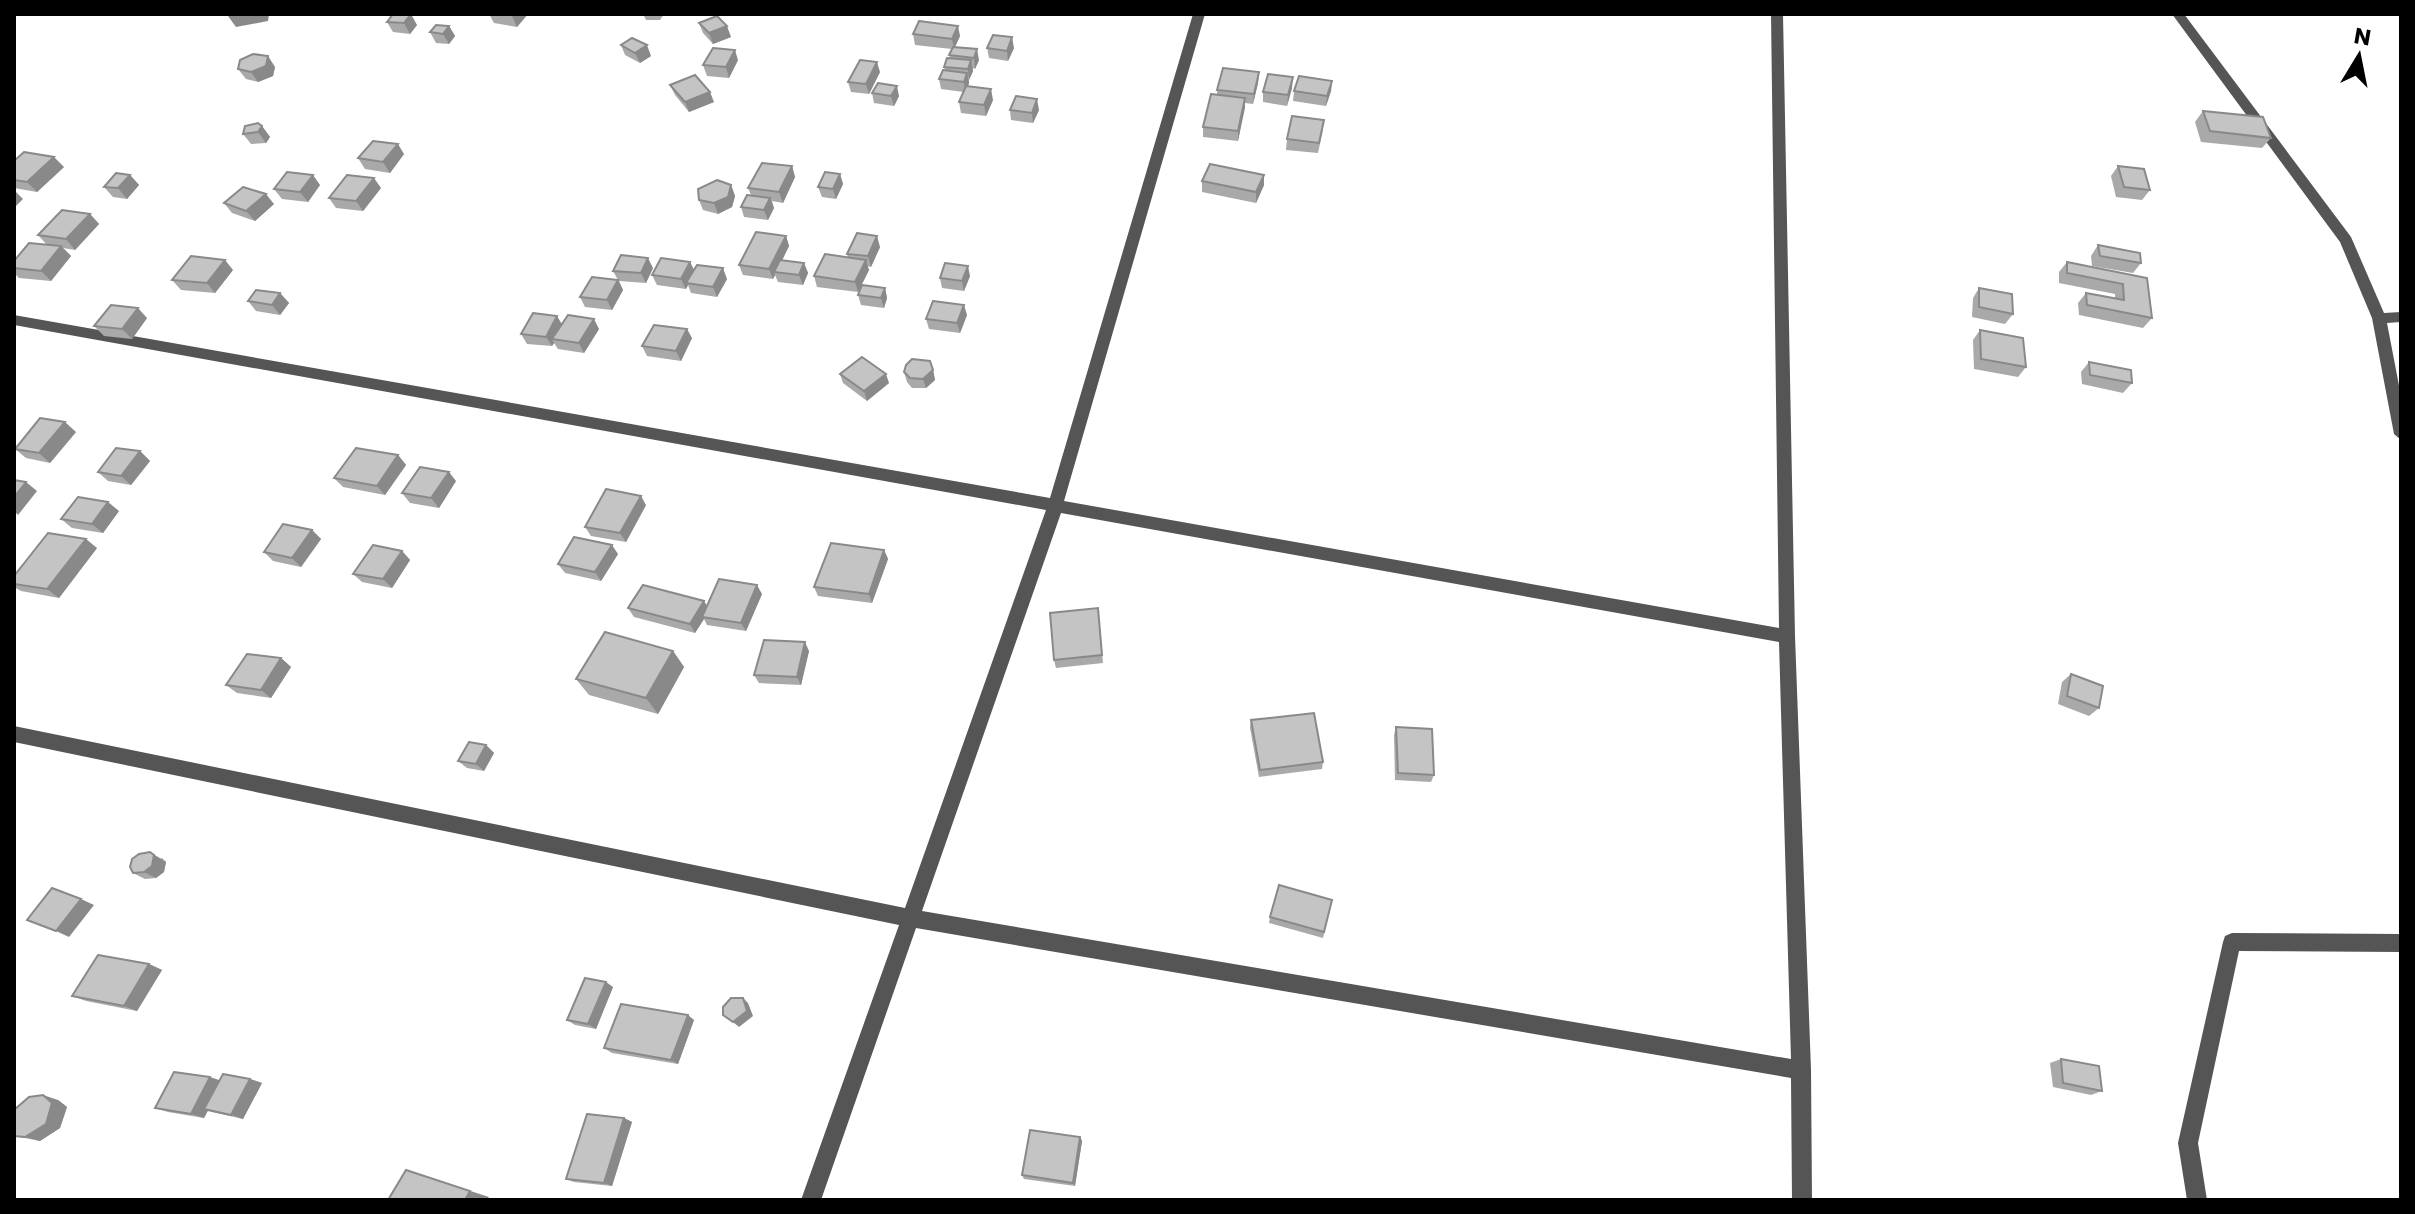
<svg xmlns="http://www.w3.org/2000/svg" width="2415" height="1214" font-family="Poppins,sans-serif">
<style>
.lines{fill:none;stroke-linecap:round;stroke-linejoin:round}
.lane{fill:#555;fill-rule:evenodd}
.street{fill:#555;fill-rule:evenodd}
.wall{fill:#a9a9a9}
.shaded-wall{fill:#898989}
.building{fill:#c4c4c4;stroke:#898989;stroke-width:2}
</style>
<rect width="100%" height="100%" fill="#fff"/>
<g class="lines">
<g class="lane">
<polygon points="2172,14 2184,14 2351,237 2384,313 2401,312 2401,322 2387,323 2401,396 2401,440 2394,434 2372,318 2340,242"/>
<polygon points="2232,933 2401,934 2401,952 2239,951 2198,1143 2207,1200 2187,1200 2178,1143 2223,942 2225,936"/>
</g>
<path class="street" d="M1193,14H1205L1064,501L1779,628L1771,14H1783L1795,636L1811,1070L1812,1200H1792L1791,1078L916,928L821,1200H801L899,925L14,742V726L905,908L1046,510L14,325V315L1050,498ZM1061,513L1779,642L1791,1059L922,911Z"/>
</g>
<g class="wall">
<polygon points="489,14 528,14 517,27 494,23"/>
<polygon points="643,14 664,14 660,20 646,20"/>
<polygon points="387,22 417,25 410,34 393,32"/>
<polygon points="699,23 731,37 713,44 703,33"/>
<polygon points="449,26 455,36 449,44 436,43 430,32"/>
<polygon points="913,34 960,36 955,47 979,60 975,69 973,68 973,71 969,80 969,83 968,87 993,100 986,116 961,113 959,102 964,92 941,89 939,79 945,70 944,67 950,58 949,55 952,49 915,45"/>
<polygon points="621,45 651,56 640,63 625,55"/>
<polygon points="987,48 1014,48 1008,61 989,58"/>
<polygon points="738,60 729,78 707,76 703,65"/>
<polygon points="275,67 273,76 258,82 246,79 238,69"/>
<polygon points="880,72 869,94 851,92 848,82"/>
<polygon points="1259,72 1258,83 1253,104 1245,103 1238,141 1203,137 1203,127 1217,94 1217,90"/>
<polygon points="1332,81 1331,91 1326,106 1293,101 1294,91"/>
<polygon points="670,85 714,102 689,112 675,95"/>
<polygon points="1292,88 1287,106 1263,102 1263,92"/>
<polygon points="872,93 899,96 894,106 874,103"/>
<polygon points="1010,110 1039,110 1033,123 1011,120"/>
<polygon points="2203,111 2271,138 2262,148 2201,142 2195,122"/>
<polygon points="262,126 270,137 266,143 251,144 243,134"/>
<polygon points="1323,130 1318,153 1286,150 1287,139"/>
<polygon points="404,154 390,173 365,169 358,158"/>
<polygon points="14,161 64,167 37,192 14,188"/>
<polygon points="792,166 795,177 783,203 772,201 774,208 768,220 744,217 741,207 751,195 748,188"/>
<polygon points="2118,166 2150,190 2142,200 2116,197 2111,176"/>
<polygon points="840,174 843,184 836,199 822,197 818,187"/>
<polygon points="130,175 139,185 127,199 113,197 104,187"/>
<polygon points="1264,175 1264,185 1256,203 1202,192 1202,181"/>
<polygon points="320,185 308,202 282,199 274,189"/>
<polygon points="731,185 735,196 732,207 718,214 703,210 699,200"/>
<polygon points="381,188 363,211 336,208 329,198"/>
<polygon points="224,203 274,204 255,221 232,213"/>
<polygon points="90,214 99,224 75,250 63,248 71,256 51,281 19,278 14,273 14,261 47,245 38,235"/>
<polygon points="786,236 789,246 782,260 804,263 808,273 803,285 778,282 775,275 773,279 743,275 739,265"/>
<polygon points="2098,245 2141,263 2133,273 2092,266 2091,256"/>
<polygon points="880,247 871,267 867,266 869,270 858,292 817,287 814,276 848,257 847,254"/>
<polygon points="690,262 694,270 727,279 717,297 691,293 688,285 686,289 657,285 652,275"/>
<polygon points="2067,262 2147,278 2152,318 2143,328 2079,315 2078,303 2086,293 2115,298 2115,294 2059,283 2059,272"/>
<polygon points="653,268 646,283 619,281 623,290 612,310 585,307 580,297 618,280 613,271"/>
<polygon points="233,270 215,293 181,290 172,280"/>
<polygon points="970,276 964,291 942,288 940,278"/>
<polygon points="885,288 887,298 884,308 861,305 858,295"/>
<polygon points="1979,288 2013,314 2005,324 1972,317 1973,298"/>
<polygon points="280,293 289,303 280,315 256,311 248,301"/>
<polygon points="967,315 960,333 929,329 926,319"/>
<polygon points="147,318 132,339 104,336 94,326"/>
<polygon points="562,324 599,329 584,353 558,349 554,343 552,346 527,344 521,334"/>
<polygon points="1980,330 2026,367 2018,377 1974,369 1973,340"/>
<polygon points="692,338 681,361 647,356 642,346"/>
<polygon points="2089,362 2132,383 2123,393 2082,384 2081,372"/>
<polygon points="933,370 935,380 926,388 912,388 907,382 904,372"/>
<polygon points="840,374 889,383 867,401 843,383"/>
<polygon points="76,432 50,463 26,458 15,449"/>
<polygon points="140,451 150,461 131,485 108,481 98,472"/>
<polygon points="398,455 406,465 385,495 343,487 334,478"/>
<polygon points="456,481 439,508 410,503 402,493"/>
<polygon points="646,505 626,542 591,536 585,527"/>
<polygon points="119,511 103,533 72,528 61,519"/>
<polygon points="312,530 321,539 301,567 273,561 264,552"/>
<polygon points="97,548 59,598 21,591 14,587 14,576"/>
<polygon points="884,550 888,559 872,603 818,596 814,587"/>
<polygon points="402,551 410,560 392,588 362,582 353,574"/>
<polygon points="618,554 601,581 565,573 558,564"/>
<polygon points="762,594 746,631 707,625 704,619 695,633 634,617 628,608 704,601 707,606"/>
<polygon points="1098,608 1103,663 1056,668 1054,660"/>
<polygon points="673,651 684,667 658,714 589,695 576,679"/>
<polygon points="809,651 801,685 759,683 754,675"/>
<polygon points="281,658 291,667 271,698 237,693 226,685"/>
<polygon points="2071,674 2099,708 2089,716 2058,704 2062,682"/>
<polygon points="1251,720 1323,762 1322,769 1259,777 1250,728"/>
<polygon points="1396,727 1434,775 1431,782 1395,780 1394,735"/>
<polygon points="486,745 494,753 484,771 467,768 458,761"/>
<polygon points="162,858 166,862 164,872 156,878 145,879 133,873"/>
<polygon points="1332,900 1323,938 1269,923 1270,917"/>
<polygon points="149,964 162,970 137,1011 86,1001 72,996"/>
<polygon points="613,987 596,1029 575,1025 567,1020"/>
<polygon points="694,1020 678,1064 612,1053 604,1048"/>
<polygon points="2061,1059 2102,1091 2091,1095 2053,1087 2050,1063"/>
<polygon points="250,1079 262,1083 243,1119 208,1111 204,1118 168,1112 155,1108 220,1080"/>
<polygon points="58,1100 67,1107 60,1128 40,1141 14,1136"/>
<polygon points="624,1118 632,1122 612,1186 574,1182 566,1179"/>
<polygon points="1080,1137 1082,1141 1075,1186 1024,1179 1022,1175"/>
</g>
<g class="shaded-wall">
<polygon points="242,14 269,14 268,21 236,27 228,16"/>
<polygon points="411,14 417,25 410,34 404,23"/>
<polygon points="513,14 528,14 517,27 512,16"/>
<polygon points="449,26 455,36 449,44 443,34"/>
<polygon points="727,26 731,37 713,44 709,33"/>
<polygon points="958,26 960,36 954,49 952,39"/>
<polygon points="1012,37 1014,48 1008,61 1007,51"/>
<polygon points="647,45 651,56 640,63 635,53"/>
<polygon points="977,49 979,60 975,69 974,58"/>
<polygon points="735,50 738,60 729,78 726,67"/>
<polygon points="268,56 275,67 273,76 258,82 251,72"/>
<polygon points="971,60 973,71 969,80 968,69"/>
<polygon points="877,62 880,72 869,94 866,84"/>
<polygon points="1259,72 1258,83 1253,104 1254,94"/>
<polygon points="967,73 969,83 965,92 964,82"/>
<polygon points="1293,77 1292,88 1287,106 1288,95"/>
<polygon points="1332,81 1331,91 1326,106 1327,96"/>
<polygon points="897,86 899,96 894,106 891,96"/>
<polygon points="991,89 993,100 986,116 984,105"/>
<polygon points="710,92 714,102 689,112 685,102"/>
<polygon points="1245,98 1245,108 1238,141 1238,131"/>
<polygon points="1037,99 1039,110 1033,123 1032,113"/>
<polygon points="262,126 270,137 266,143 258,132"/>
<polygon points="398,144 404,154 390,173 383,162"/>
<polygon points="54,157 64,167 37,192 27,182"/>
<polygon points="792,166 795,177 783,203 779,192"/>
<polygon points="840,174 843,184 836,199 833,189"/>
<polygon points="130,175 139,185 127,199 118,188"/>
<polygon points="313,175 320,185 308,202 300,192"/>
<polygon points="1264,175 1264,185 1256,203 1256,192"/>
<polygon points="374,178 381,188 363,211 356,201"/>
<polygon points="731,185 735,196 732,207 718,214 714,203"/>
<polygon points="14,190 23,199 14,208"/>
<polygon points="266,194 274,204 255,221 246,211"/>
<polygon points="770,198 774,208 768,220 764,210"/>
<polygon points="90,214 99,224 75,250 66,239"/>
<polygon points="786,236 789,246 776,273 774,272 775,275 773,279 769,269"/>
<polygon points="877,236 880,247 871,267 868,256"/>
<polygon points="61,246 71,256 51,281 41,271"/>
<polygon points="648,258 653,268 646,283 641,273"/>
<polygon points="225,260 233,270 215,293 207,283"/>
<polygon points="866,260 869,270 858,292 855,282"/>
<polygon points="690,262 695,272 686,283 688,285 686,289 681,279"/>
<polygon points="804,263 808,273 803,285 799,275"/>
<polygon points="968,266 970,276 964,291 962,281"/>
<polygon points="723,268 727,279 717,297 713,287"/>
<polygon points="618,280 623,290 612,310 607,300"/>
<polygon points="885,288 887,298 884,308 881,298"/>
<polygon points="280,293 289,303 280,315 272,305"/>
<polygon points="964,305 967,315 960,333 957,323"/>
<polygon points="138,308 147,318 132,339 122,329"/>
<polygon points="557,316 563,326 552,339 554,343 552,346 546,337"/>
<polygon points="594,319 599,329 584,353 579,343"/>
<polygon points="687,329 692,338 681,361 676,351"/>
<polygon points="933,370 935,380 926,388 923,379"/>
<polygon points="886,374 889,383 867,401 864,391"/>
<polygon points="65,422 76,432 50,463 39,453"/>
<polygon points="140,451 150,461 131,485 121,476"/>
<polygon points="398,455 406,465 385,495 377,486"/>
<polygon points="449,472 456,481 439,508 431,498"/>
<polygon points="26,482 37,491 18,515 14,511 14,497"/>
<polygon points="641,496 646,505 626,542 620,533"/>
<polygon points="108,502 119,511 103,533 92,524"/>
<polygon points="312,530 321,539 301,567 292,558"/>
<polygon points="86,539 97,548 59,598 47,589"/>
<polygon points="612,545 618,554 601,581 595,572"/>
<polygon points="884,550 888,559 872,603 869,594"/>
<polygon points="402,551 410,560 392,588 383,579"/>
<polygon points="757,585 762,594 746,631 741,623"/>
<polygon points="704,601 709,610 702,617 704,619 695,633 690,624"/>
<polygon points="805,642 809,651 801,685 797,677"/>
<polygon points="673,651 684,667 658,714 646,698"/>
<polygon points="281,658 291,667 271,698 261,690"/>
<polygon points="486,745 494,753 484,771 476,764"/>
<polygon points="150,852 166,862 164,872 156,878 144,872"/>
<polygon points="81,899 94,905 69,937 56,931"/>
<polygon points="149,964 162,970 137,1011 124,1006"/>
<polygon points="606,982 613,987 596,1029 588,1024"/>
<polygon points="743,998 748,1003 753,1016 739,1027 733,1022"/>
<polygon points="688,1015 694,1020 678,1064 671,1060"/>
<polygon points="210,1077 222,1081 204,1118 191,1114"/>
<polygon points="250,1079 262,1083 243,1119 231,1115"/>
<polygon points="43,1095 58,1100 67,1107 60,1128 40,1141 25,1137"/>
<polygon points="624,1118 632,1122 612,1186 604,1183"/>
<polygon points="1080,1137 1082,1141 1075,1186 1073,1183"/>
<polygon points="406,1170 489,1197 487,1200 465,1200"/>
</g>
<g class="building">
<polygon points="393,14 411,14 404,23 387,22"/>
<polygon points="717,16 727,26 709,33 699,23"/>
<polygon points="919,21 958,26 952,39 913,34"/>
<polygon points="436,25 449,26 443,34 430,32"/>
<polygon points="993,35 1012,37 1007,51 987,48"/>
<polygon points="632,38 647,45 635,53 621,45"/>
<polygon points="953,47 977,49 974,58 949,55"/>
<polygon points="713,48 735,50 726,67 703,65"/>
<polygon points="253,54 268,56 266,66 251,72 238,69 240,60"/>
<polygon points="947,58 971,60 968,69 944,67"/>
<polygon points="860,60 877,62 866,84 848,82"/>
<polygon points="1223,68 1259,72 1254,94 1217,90"/>
<polygon points="943,70 967,73 964,82 939,79"/>
<polygon points="1268,74 1293,77 1288,95 1263,92"/>
<polygon points="695,75 710,92 685,102 670,85"/>
<polygon points="1299,76 1332,81 1327,96 1294,91"/>
<polygon points="878,83 897,86 891,96 872,93"/>
<polygon points="966,86 991,89 984,105 959,102"/>
<polygon points="1211,94 1245,98 1238,131 1203,127"/>
<polygon points="1016,96 1037,99 1032,113 1010,110"/>
<polygon points="2203,111 2263,117 2271,138 2210,131"/>
<polygon points="1292,116 1324,120 1319,143 1287,139"/>
<polygon points="258,123 262,126 258,132 243,134 245,126"/>
<polygon points="373,141 398,144 383,162 358,158"/>
<polygon points="24,152 54,157 27,182 14,180 14,161"/>
<polygon points="762,163 792,166 779,192 748,188"/>
<polygon points="1210,164 1264,175 1256,192 1202,181"/>
<polygon points="2118,166 2144,169 2150,190 2124,187"/>
<polygon points="287,172 313,175 300,192 274,189"/>
<polygon points="825,172 840,174 833,189 818,187"/>
<polygon points="116,173 130,175 118,188 104,187"/>
<polygon points="347,175 374,178 356,201 329,198"/>
<polygon points="717,180 731,185 728,197 714,203 699,200 698,189"/>
<polygon points="243,187 266,194 246,211 224,203"/>
<polygon points="747,195 770,198 764,210 741,207"/>
<polygon points="62,210 90,214 66,239 38,235"/>
<polygon points="756,232 786,236 769,269 739,265"/>
<polygon points="857,233 877,236 868,256 847,254"/>
<polygon points="29,243 61,246 41,271 14,268 14,261"/>
<polygon points="2098,245 2140,253 2141,263 2100,256"/>
<polygon points="825,254 866,260 855,282 814,276"/>
<polygon points="621,255 648,258 641,273 613,271"/>
<polygon points="191,256 225,260 207,283 172,280"/>
<polygon points="661,258 690,262 681,279 652,275"/>
<polygon points="780,260 804,263 799,275 774,272"/>
<polygon points="2067,262 2147,278 2152,318 2087,305 2086,293 2124,300 2123,284 2067,273"/>
<polygon points="945,263 968,266 962,281 940,278"/>
<polygon points="697,265 723,268 713,287 686,283"/>
<polygon points="592,277 618,280 607,300 580,297"/>
<polygon points="862,285 885,288 881,298 858,295"/>
<polygon points="1979,288 2012,294 2013,314 1979,307"/>
<polygon points="256,290 280,293 272,305 248,301"/>
<polygon points="933,301 964,305 957,323 926,319"/>
<polygon points="111,305 138,308 122,329 94,326"/>
<polygon points="533,313 557,316 546,337 521,334"/>
<polygon points="568,315 594,319 579,343 552,339"/>
<polygon points="654,325 687,329 676,351 642,346"/>
<polygon points="1980,330 2023,338 2026,367 1981,359"/>
<polygon points="862,357 886,374 864,391 840,374"/>
<polygon points="912,359 930,361 933,370 923,379 910,378 904,372 906,365"/>
<polygon points="2089,362 2131,370 2132,383 2090,375"/>
<polygon points="40,418 65,422 39,453 15,449"/>
<polygon points="116,448 140,451 121,476 98,472"/>
<polygon points="356,448 398,455 377,486 334,478"/>
<polygon points="420,467 449,472 431,498 402,493"/>
<polygon points="14,480 26,482 14,497"/>
<polygon points="606,489 641,496 620,533 585,527"/>
<polygon points="78,497 108,502 92,524 61,519"/>
<polygon points="283,524 312,530 292,558 264,552"/>
<polygon points="48,533 86,539 47,589 14,584 14,576"/>
<polygon points="574,537 612,545 595,572 558,564"/>
<polygon points="831,543 884,550 869,594 814,587"/>
<polygon points="373,545 402,551 383,579 353,574"/>
<polygon points="719,579 757,585 741,623 702,617"/>
<polygon points="643,585 704,601 690,624 628,608"/>
<polygon points="1098,608 1102,655 1054,660 1050,613"/>
<polygon points="605,632 673,651 646,698 576,679"/>
<polygon points="764,640 805,642 797,677 754,675"/>
<polygon points="247,654 281,658 261,690 226,685"/>
<polygon points="2071,674 2103,686 2099,708 2067,696"/>
<polygon points="1314,713 1323,762 1260,770 1251,720"/>
<polygon points="1396,727 1432,729 1434,775 1398,773"/>
<polygon points="469,742 486,745 476,764 458,761"/>
<polygon points="150,852 154,855 152,866 144,872 133,873 130,867 132,859 139,854"/>
<polygon points="1279,885 1332,900 1324,932 1270,917"/>
<polygon points="52,888 81,899 56,931 27,920"/>
<polygon points="98,955 149,964 124,1006 72,996"/>
<polygon points="585,978 606,982 588,1024 567,1020"/>
<polygon points="731,998 743,998 747,1011 733,1022 723,1015 723,1007"/>
<polygon points="621,1004 688,1015 671,1060 604,1048"/>
<polygon points="2061,1059 2099,1066 2102,1091 2063,1083"/>
<polygon points="174,1072 210,1077 191,1114 155,1108"/>
<polygon points="223,1074 250,1079 231,1115 204,1109"/>
<polygon points="43,1095 52,1103 46,1124 25,1137 14,1136 14,1110 29,1097"/>
<polygon points="587,1114 624,1118 604,1183 566,1179"/>
<polygon points="1030,1130 1080,1137 1073,1183 1022,1175"/>
<polygon points="406,1170 470,1191 465,1200 388,1200"/>
</g>
<rect width="2415" height="1214" fill="none" stroke="#000000" stroke-width="32"/>
<g transform="translate(2359 56) rotate(10)" stroke="#ffffff" stroke-width="6" paint-order="stroke">
<path d="M0-6L14 30L0 20L-14 30Z" fill="#000000"/>
<text y="-12" font-size="22" font-weight="bold" text-anchor="middle" fill="#000000">N</text>
</g>
</svg>
